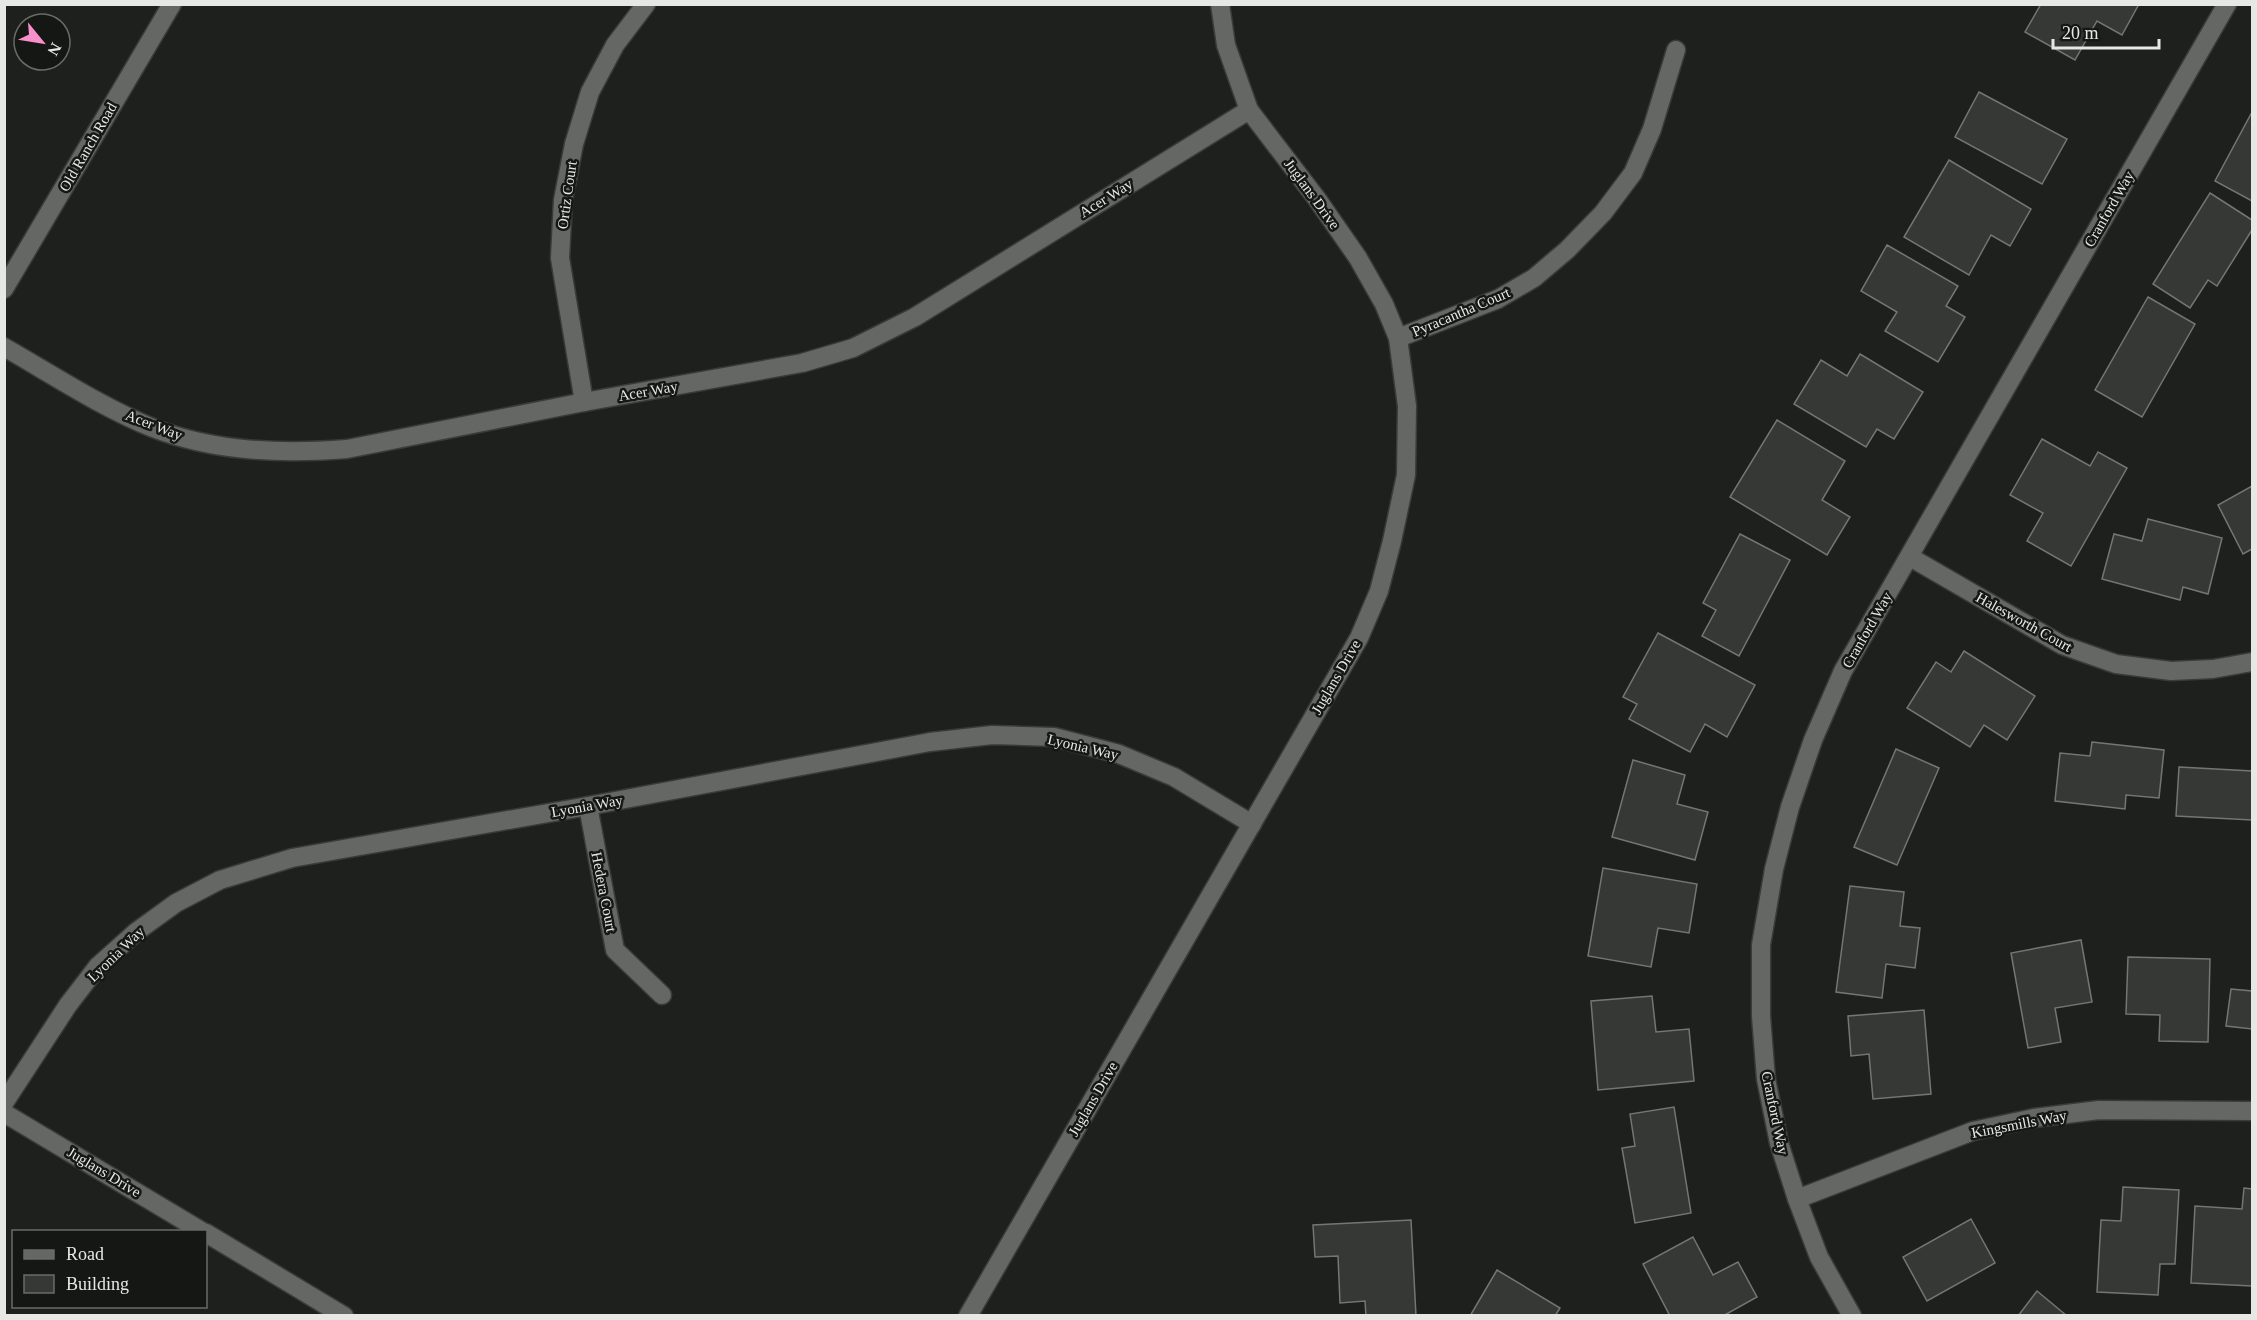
<svg xmlns="http://www.w3.org/2000/svg" width="2257" height="1320" font-family="'Times New Roman',serif">
<style>
.building{fill:#353834;stroke:#737672;stroke-width:1.5}
.lines{fill:none;stroke-linecap:round;stroke-linejoin:round}
.minor-casing{stroke:#393b39;stroke-width:21}
.minor{stroke:#646763;stroke-width:18}
.labels{text-anchor:middle;stroke-width:5;stroke-linejoin:round;paint-order:stroke}
.street-label{font-size:15px;fill:#e6e8e6;stroke:#151714}
</style>
<rect width="100%" height="100%" fill="#1e201d"/>
<g class="building">
<polygon points="2041,4 2139,4 2122,35 2097,21 2075,60 2025,32"/>
<polygon points="1979,92 2067,139 2042,184 1955,137"/>
<polygon points="2252,112 2252,201 2215,181"/>
<polygon points="1949,160 2031,209 2010,246 1991,235 1969,275 1904,237"/>
<polygon points="2210,193 2252,220 2252,230 2217,286 2208,280 2190,308 2153,284"/>
<polygon points="1887,245 1958,286 1946,306 1965,317 1938,362 1885,331 1897,312 1861,291"/>
<polygon points="2148,297 2195,324 2142,417 2095,390"/>
<polygon points="1860,354 1923,392 1894,439 1877,429 1866,447 1794,404 1821,360 1847,376"/>
<polygon points="1777,420 1845,461 1822,500 1850,517 1827,555 1730,497"/>
<polygon points="2042,439 2090,466 2098,452 2127,468 2071,566 2027,541 2043,513 2010,495"/>
<polygon points="2252,486 2252,549 2243,554 2218,505"/>
<polygon points="2148,519 2222,538 2208,594 2183,587 2180,600 2102,579 2114,534 2142,541"/>
<polygon points="1740,534 1790,560 1739,656 1702,636 1716,610 1703,603"/>
<polygon points="1658,633 1755,685 1727,737 1705,724 1690,752 1629,719 1637,704 1623,697"/>
<polygon points="1964,651 2035,696 2007,740 1984,725 1970,747 1907,708 1936,662 1951,672"/>
<polygon points="2092,742 2164,750 2159,798 2126,795 2125,809 2055,801 2060,753 2090,756"/>
<polygon points="1896,749 1939,768 1897,865 1854,847"/>
<polygon points="1633,760 1685,775 1677,804 1708,812 1695,860 1612,837"/>
<polygon points="2179,767 2252,771 2252,820 2176,816"/>
<polygon points="1603,868 1697,884 1689,933 1658,928 1651,967 1588,956"/>
<polygon points="1850,886 1904,892 1900,926 1920,928 1915,968 1886,964 1882,998 1836,992"/>
<polygon points="2081,940 2092,1002 2055,1008 2061,1042 2028,1048 2011,953"/>
<polygon points="2128,957 2210,959 2208,1042 2159,1041 2160,1015 2126,1014"/>
<polygon points="2231,989 2252,991 2252,1029 2226,1026"/>
<polygon points="1652,996 1656,1032 1689,1029 1694,1081 1598,1090 1591,1001"/>
<polygon points="1924,1010 1931,1094 1873,1099 1869,1054 1851,1056 1848,1016"/>
<polygon points="1674,1107 1691,1213 1635,1223 1622,1148 1635,1146 1630,1114"/>
<polygon points="2123,1187 2179,1190 2175,1264 2160,1264 2158,1295 2097,1292 2101,1220 2121,1221"/>
<polygon points="2244,1188 2252,1189 2252,1286 2191,1283 2195,1206 2242,1209"/>
<polygon points="1971,1219 1995,1263 1927,1301 1903,1257"/>
<polygon points="1411,1220 1416,1316 1366,1316 1365,1301 1340,1303 1338,1256 1315,1257 1313,1225"/>
<polygon points="1693,1237 1713,1275 1738,1262 1757,1297 1723,1316 1670,1316 1643,1264"/>
<polygon points="1497,1270 1560,1308 1555,1316 1470,1316"/>
<polygon points="2037,1291 2067,1316 2018,1316"/>
</g>
<g class="lines">
<defs>
<g id="minor">
<polyline points="4,289 172,4"/>
<polyline points="1398,338 1498,299 1534,278 1567,250 1603,213 1633,173 1652,129 1676,50"/>
<path d="M4,347C53,375 101,407 153,428C215,452 281,454 347,449L584,402L802,363L853,348L915,317L1249,110"/>
<polyline points="584,402 560,258 563,200 574,144 590,92 615,45 646,4"/>
<polyline points="1910,557 2062,645 2116,664 2171,671 2213,669 2252,662"/>
<polyline points="588,806 615,950 662,995"/>
<polyline points="4,1103 68,1005 98,966 136,932 176,903 220,880 292,858 588,806 930,742 992,735 1054,737 1119,754 1174,777 1252,824"/>
<polyline points="4,1113 203,1232"/>
<polyline points="1797,1199 1973,1131 2034,1118 2099,1110 2252,1111"/>
<polyline points="206,1233 344,1316"/>
<polyline points="968,1316 1359,638 1379,591 1392,541 1406,475 1407,406 1398,338 1384,304 1358,258 1317,199 1249,110 1226,45 1220,4"/>
<polyline points="1852,1316 1819,1257 1797,1199 1779,1143 1766,1079 1761,1016 1761,945 1774,869 1790,807 1813,740 1843,671 2227,4"/>
</g>
</defs>
<use href="#minor" class="minor-casing"/>
<use href="#minor" class="minor"/>
</g>
<g class="labels">
<g class="street-label">
<text transform="translate(88 147) rotate(-60)" y="5">Old Ranch Road</text>
<text transform="translate(1312 194) rotate(54)" y="5">Juglans Drive</text>
<text transform="translate(567 195) rotate(-82)" y="5">Ortiz Court</text>
<text transform="translate(1106 198) rotate(-32)" y="5">Acer Way</text>
<text transform="translate(2109 209) rotate(-60)" y="5">Cranford Way</text>
<text transform="translate(1461 312) rotate(-23)" y="5">Pyracantha Court</text>
<text transform="translate(648 391) rotate(-10)" y="5">Acer Way</text>
<text transform="translate(154 425) rotate(21)" y="5">Acer Way</text>
<text transform="translate(2024 622) rotate(29)" y="5">Halesworth Court</text>
<text transform="translate(1867 630) rotate(-60)" y="5">Cranford Way</text>
<text transform="translate(1336 677) rotate(-60)" y="5">Juglans Drive</text>
<text transform="translate(1083 747) rotate(13)" y="5">Lyonia Way</text>
<text transform="translate(587 806) rotate(-10)" y="5">Lyonia Way</text>
<text transform="translate(604 892) rotate(79)" y="5">Hedera Court</text>
<text transform="translate(116 954) rotate(-44)" y="5">Lyonia Way</text>
<text transform="translate(1093 1099) rotate(-60)" y="5">Juglans Drive</text>
<text transform="translate(1775 1113) rotate(78)" y="5">Cranford Way</text>
<text transform="translate(2019 1124) rotate(-11)" y="5">Kingsmills Way</text>
<text transform="translate(104 1172) rotate(31)" y="5">Juglans Drive</text>
</g>
</g>
<rect width="2257" height="1320" fill="none" stroke="#e6e8e6" stroke-width="12"/>
<rect x="12" y="1230" width="195" height="78" fill="#151714" stroke="#696b68" stroke-width="1.5"/>
<rect x="24" y="1250" width="30" height="9" fill="#646763" stroke="#696b68" stroke-width="1.5"/>
<text x="66" y="1260" font-size="18" fill="#e6e8e6">Road</text>
<rect x="24" y="1275" width="30" height="18" fill="#353834" stroke="#696b68" stroke-width="1.5"/>
<text x="66" y="1290" font-size="18" fill="#e6e8e6">Building</text>
<g transform="translate(42 42) rotate(120)"><circle r="28" fill="#151714" stroke="#696b68" stroke-width="1.5"/>
<path d="M0-4.5L10 22L0 15L-10 22Z" fill="#f890cb"/>
<text y="-9" font-size="16" font-weight="bold" text-anchor="middle" fill="#e6e8e6">N</text>
</g>
<path d="M2053 39v9h106v-9" fill="none" stroke="#e6e8e6" stroke-width="3"/>
<text x="2062" y="39" font-size="18" fill="#e6e8e6" stroke="#151714" stroke-width="4.5" paint-order="stroke">20 m</text>
</svg>
